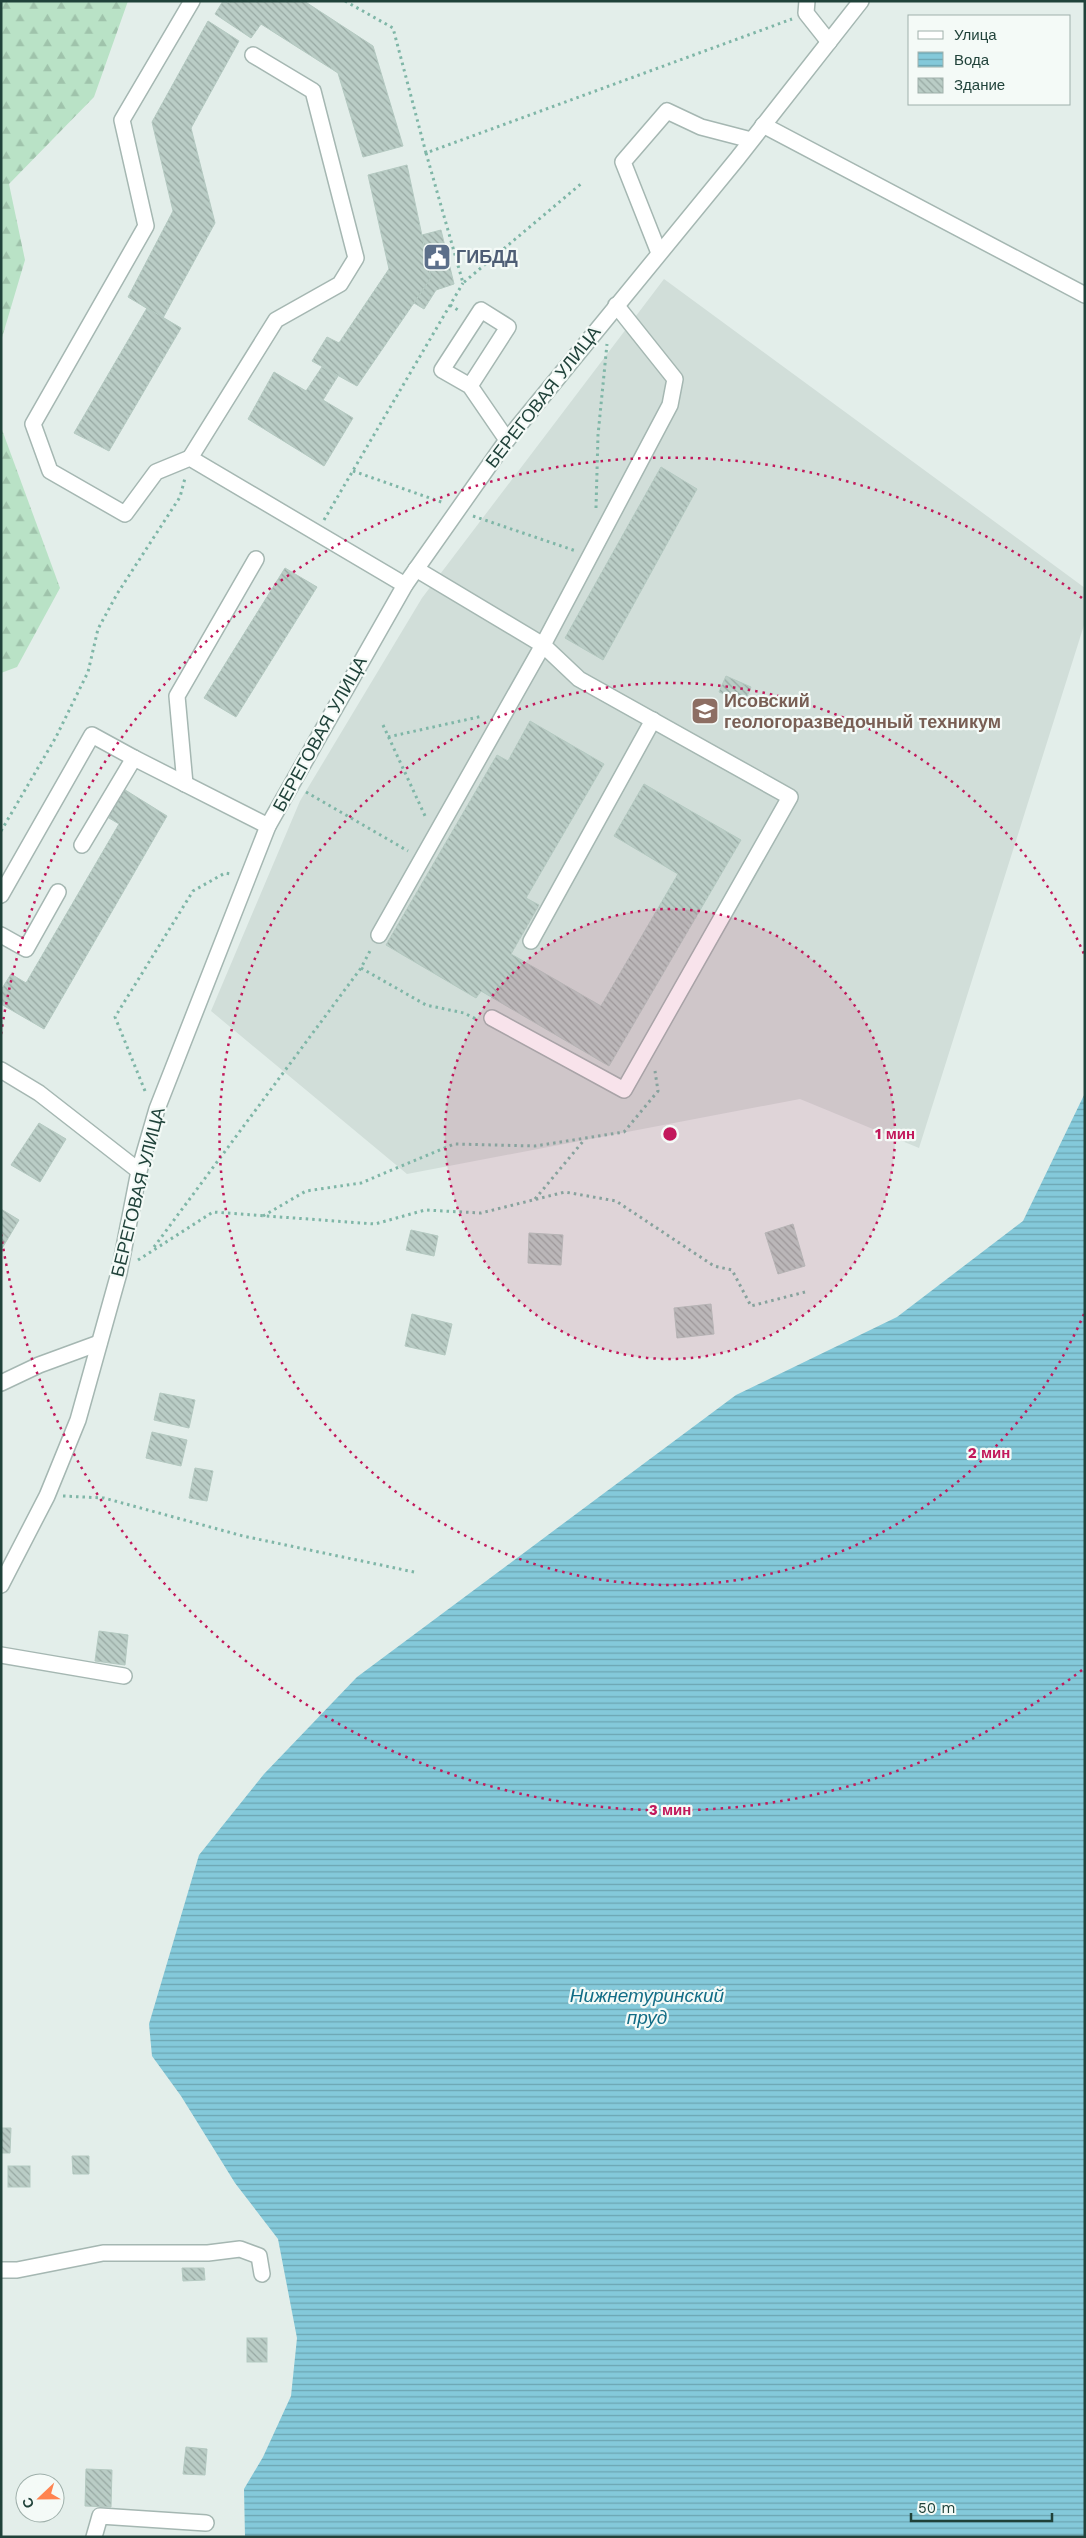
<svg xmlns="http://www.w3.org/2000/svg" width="1086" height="2538" font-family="'Work Sans',sans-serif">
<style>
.built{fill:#d1ded9}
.forest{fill:url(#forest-firs)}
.water{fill:url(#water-rules)}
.building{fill:url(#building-back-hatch);stroke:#b4c9c1}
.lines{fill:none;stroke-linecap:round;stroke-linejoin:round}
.minor-casing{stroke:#a5b7b2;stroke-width:18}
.path{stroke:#7fb6a7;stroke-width:3;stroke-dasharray:2.5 4;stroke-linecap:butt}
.minor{stroke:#fff;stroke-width:15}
.ring{fill:none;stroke:#c2185b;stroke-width:2.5;stroke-dasharray:2.5 5}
.labels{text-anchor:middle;stroke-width:4.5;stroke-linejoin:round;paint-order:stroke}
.service-label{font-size:18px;font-weight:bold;fill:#4e5e75;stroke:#f4faf7;text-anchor:start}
.street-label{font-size:18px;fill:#20423a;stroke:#f4faf7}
.education-label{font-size:18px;font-weight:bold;fill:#785e54;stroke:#f4faf7;text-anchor:start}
.water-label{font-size:19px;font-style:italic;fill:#126d86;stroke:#f4faf7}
.centre{fill:#c2185b;stroke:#f4faf7;stroke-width:2.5}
.ring-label{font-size:15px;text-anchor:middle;font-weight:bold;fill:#c2185b;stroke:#f4faf7;stroke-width:4.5;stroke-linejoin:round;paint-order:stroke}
</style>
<defs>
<pattern id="forest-firs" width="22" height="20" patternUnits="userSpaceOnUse" patternTransform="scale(1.25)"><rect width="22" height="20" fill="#b9e2c6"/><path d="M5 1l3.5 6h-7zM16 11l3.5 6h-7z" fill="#9fc3ab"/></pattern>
<pattern id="water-rules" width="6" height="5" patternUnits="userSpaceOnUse" patternTransform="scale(1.25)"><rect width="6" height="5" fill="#84c9da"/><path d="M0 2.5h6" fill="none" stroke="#6ca5b2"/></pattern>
<pattern id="building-back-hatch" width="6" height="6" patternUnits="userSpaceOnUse" patternTransform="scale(1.25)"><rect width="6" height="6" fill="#bacdc6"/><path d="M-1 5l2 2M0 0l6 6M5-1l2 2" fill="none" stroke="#97a8a2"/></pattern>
</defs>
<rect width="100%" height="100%" fill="#e3eeea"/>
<polygon class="built" points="664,279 1085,588 1085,622 919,1148 800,1099 407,1174 211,1011 300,801 422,598"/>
<g class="forest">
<polygon points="1,1 128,1 94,97 9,184 25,260 1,341"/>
<polygon points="1,427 60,588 17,667 1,673"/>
</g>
<polygon class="water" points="1085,1093 1085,2537 245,2537 244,2489 263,2457 291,2396 297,2338 278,2239 235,2183 181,2096 152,2056 149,2024 199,1855 264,1774 357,1677 736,1395 897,1317 1023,1221"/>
<g class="building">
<polygon points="223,1 230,3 232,1 304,1 373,46 403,146 363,157 338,73 261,24 251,38 215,14"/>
<polygon points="208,21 239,41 191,128 215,223 163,318 128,297 173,211 152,122"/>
<polygon points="407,165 431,278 357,386 312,361 327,337 339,343 389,269 368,175"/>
<polygon points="441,230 454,284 436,290 424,309 414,303 431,278 422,235"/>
<polygon points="147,308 181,328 109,451 74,433"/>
<polygon points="322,367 338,376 323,400 353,418 324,466 248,419 274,372 306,391"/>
<polygon points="661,467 697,489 603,660 565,638"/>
<polygon points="285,568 317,587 236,717 204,698"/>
<polygon points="726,676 751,687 744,703 719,692"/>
<polygon points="530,721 604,764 526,898 539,905 511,954 601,1006 678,874 614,836 644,784 741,840 609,1066 481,991 476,998 386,945 497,755 508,761"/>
<polygon points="122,788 167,816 44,1029 1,1004 1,990 11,974 26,983 119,824 104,815"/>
<polygon points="39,1123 66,1139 40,1182 11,1165"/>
<polygon points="1,1209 19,1220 1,1250"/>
<polygon points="793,1224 805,1266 778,1274 765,1233"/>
<polygon points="411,1230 438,1236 434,1256 406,1250"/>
<polygon points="529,1233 563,1235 561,1265 528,1263"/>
<polygon points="711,1304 714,1334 677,1338 674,1308"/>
<polygon points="412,1314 452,1324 445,1355 405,1346"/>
<polygon points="160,1393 195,1400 189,1428 154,1420"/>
<polygon points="152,1432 187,1440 181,1466 146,1458"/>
<polygon points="195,1468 213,1471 207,1501 189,1498"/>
<polygon points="99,1631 128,1635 125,1665 95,1661"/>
<polygon points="1,2128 11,2128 10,2153 1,2153"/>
<polygon points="72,2156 89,2156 89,2174 73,2174"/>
<rect x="8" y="2166" width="22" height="21"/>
<polygon points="182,2268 204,2268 205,2280 183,2281"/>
<rect x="247" y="2338" width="20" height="24"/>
<polygon points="186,2447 207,2449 205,2475 183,2474"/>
<polygon points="86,2469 112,2470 111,2507 85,2506"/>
</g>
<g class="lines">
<defs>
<g id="minor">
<polyline points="192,1 122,120 146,226 33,424 50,471 125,514 156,472 190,458 405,585"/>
<polyline points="807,1 806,13 829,42"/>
<polyline points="763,125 1085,295"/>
<polyline points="659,253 623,162 667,111 701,127 751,140"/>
<polyline points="470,386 508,327 481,310 442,370 470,386 507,440"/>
<polyline points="190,458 276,320 340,284 356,258 313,91 253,55"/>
<polyline points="416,569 543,645 579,679 790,797 624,1090 492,1018"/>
<polyline points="185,784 177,696 256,559"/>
<polyline points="82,845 134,758 268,826"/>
<polyline points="1,895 92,735 134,758"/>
<polyline points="1,935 26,949 58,892"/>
<polyline points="379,935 543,645 670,405 675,379 616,305"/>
<polyline points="531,941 653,720"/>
<polyline points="1,1070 39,1093 139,1171"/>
<polyline points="1,1383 39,1365 99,1343"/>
<polyline points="1,1585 47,1496 78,1420 119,1273 139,1171 157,1109 268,826 405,585 507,440 737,159 861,1"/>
<polyline points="1,1655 124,1676"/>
<polyline points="1,2270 17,2270 103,2253 208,2253 240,2249 259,2256 262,2274"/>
<polyline points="94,2537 100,2516 206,2523"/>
</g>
</defs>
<use href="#minor" class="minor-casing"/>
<g class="path">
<polyline points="345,1 393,28 426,153 792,19"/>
<polyline points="426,153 463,283 582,183"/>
<polyline points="450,305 461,312"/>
<polyline points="353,471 444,503"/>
<polyline points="596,508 598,435 607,344"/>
<polyline points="473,516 576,551"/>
<polyline points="324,520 463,283"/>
<polyline points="383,725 426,818"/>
<polyline points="388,737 483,716"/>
<polyline points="306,792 408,851"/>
<polyline points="1,831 56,737 88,672 98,629 117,594 180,497 185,478"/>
<polyline points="361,968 426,1005 464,1013 476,1019"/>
<polyline points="145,1091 115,1017 193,891 225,873 231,874"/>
<polyline points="535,1199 585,1139"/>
<polyline points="263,1216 306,1191 361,1183 454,1144 535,1146 624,1132 658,1091 655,1071"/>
<polyline points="154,1247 361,968 371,949"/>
<polyline points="138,1260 213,1212 375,1224 425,1210 481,1213 565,1192 616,1201 714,1266 732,1270 751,1306 805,1292"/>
<polyline points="63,1496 104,1498 243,1536 414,1572"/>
</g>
<use href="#minor" class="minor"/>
</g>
<circle cx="670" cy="1134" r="225" fill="#c2185b" fill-opacity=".12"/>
<g class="ring">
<circle cx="670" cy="1134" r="225"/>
<path d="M1084 1314A451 451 0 1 1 1084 954"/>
<path d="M1082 1670A676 676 0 0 1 1 1234M1 1034A676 676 0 0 1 1082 598"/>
</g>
<defs>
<symbol id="civic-square" viewBox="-11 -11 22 22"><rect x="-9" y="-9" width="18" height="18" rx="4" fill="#5c6f8a" stroke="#f4faf7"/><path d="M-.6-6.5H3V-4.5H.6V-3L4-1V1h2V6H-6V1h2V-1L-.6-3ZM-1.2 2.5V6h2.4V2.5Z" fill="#fff"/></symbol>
<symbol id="university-square" viewBox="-11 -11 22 22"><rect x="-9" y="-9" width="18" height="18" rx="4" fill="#8d6e63" stroke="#f4faf7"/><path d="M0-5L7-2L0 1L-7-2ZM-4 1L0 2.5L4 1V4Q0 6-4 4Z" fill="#fff"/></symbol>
</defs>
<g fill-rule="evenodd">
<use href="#civic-square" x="421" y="241" width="32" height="32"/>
<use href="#university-square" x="689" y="695" width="32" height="32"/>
</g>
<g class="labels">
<g class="service-label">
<text x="456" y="263">ГИБДД</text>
</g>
<g class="street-label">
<text transform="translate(543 397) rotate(-52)" y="6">БЕРЕГОВАЯ УЛИЦА</text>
<text transform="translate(320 734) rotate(-61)" y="6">БЕРЕГОВАЯ УЛИЦА</text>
<text transform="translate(138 1192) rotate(-76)" y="6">БЕРЕГОВАЯ УЛИЦА</text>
</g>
<g class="education-label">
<text x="724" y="707">Исовский<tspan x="724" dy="21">геологоразведочный техникум</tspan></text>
</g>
<g class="water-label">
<text x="647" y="2002">Нижнетуринский<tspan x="647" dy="22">пруд</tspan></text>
</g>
</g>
<circle cx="670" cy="1134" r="8" class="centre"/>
<g class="ring-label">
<text x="895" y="1139">1 мин</text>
<text x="989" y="1458">2 мин</text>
<text x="670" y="1815">3 мин</text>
</g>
<rect width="1086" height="2538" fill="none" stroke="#20423a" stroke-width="5"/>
<rect x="908" y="15" width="162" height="90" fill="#f4faf7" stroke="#9fb0ab"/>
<rect x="918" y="31" width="25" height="8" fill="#ffffff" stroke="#9fb0ab"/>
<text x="954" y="40" font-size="15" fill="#20423a">Улица</text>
<rect x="918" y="52" width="25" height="15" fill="url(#water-rules)" stroke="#9fb0ab"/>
<text x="954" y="65" font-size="15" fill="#20423a">Вода</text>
<rect x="918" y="78" width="25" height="15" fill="url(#building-back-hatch)" stroke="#9fb0ab"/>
<text x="954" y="90" font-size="15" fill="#20423a">Здание</text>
<g transform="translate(40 2498) rotate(248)"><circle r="24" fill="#f4faf7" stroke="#9fb0ab"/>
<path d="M0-4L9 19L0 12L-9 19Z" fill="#ff8350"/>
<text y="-8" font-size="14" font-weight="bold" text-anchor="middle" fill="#20423a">С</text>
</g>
<path d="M911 2513v8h141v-8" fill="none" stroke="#20423a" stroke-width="2.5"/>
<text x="918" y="2513" font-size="15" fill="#20423a" stroke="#f4faf7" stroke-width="4" paint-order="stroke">50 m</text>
</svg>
